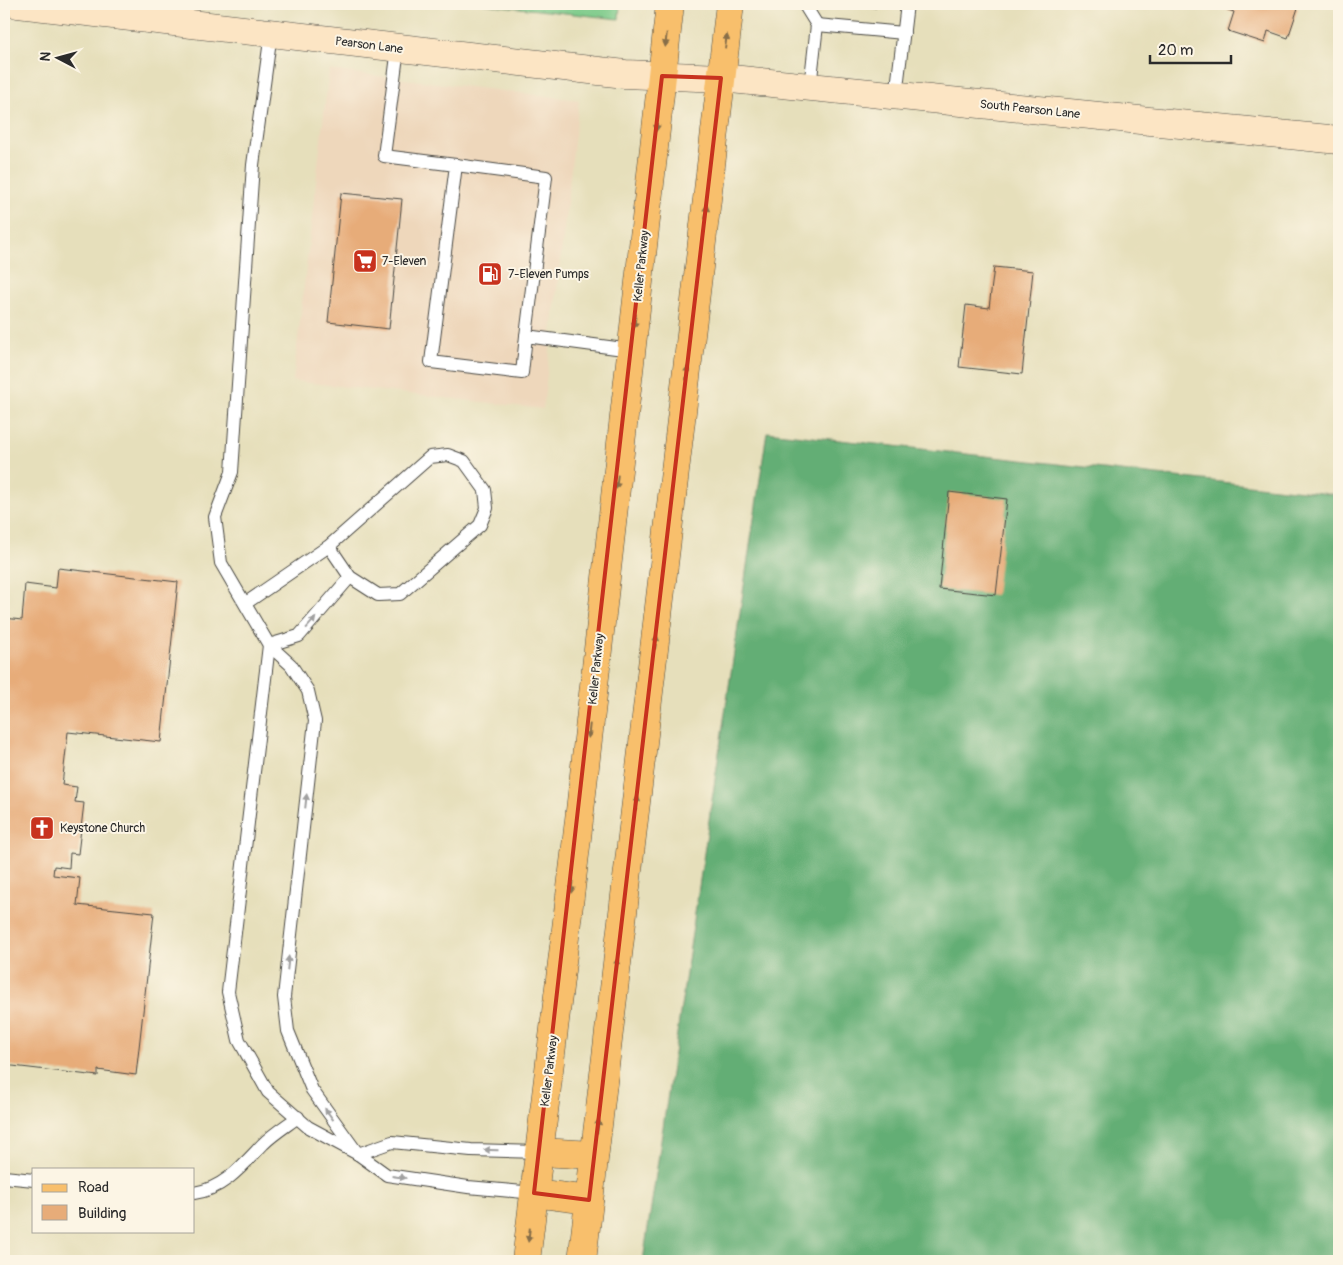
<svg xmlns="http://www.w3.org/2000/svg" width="1343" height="1265" font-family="Pangolin,sans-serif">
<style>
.built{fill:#eed7bb}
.green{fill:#7bca89;stroke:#537a5a}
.forest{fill:#64ae75;stroke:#486c50}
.building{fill:#e7ac79}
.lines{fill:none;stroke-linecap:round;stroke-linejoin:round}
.lane-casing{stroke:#474641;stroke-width:14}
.secondary-casing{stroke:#474641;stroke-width:29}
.primary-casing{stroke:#474641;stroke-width:29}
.lane{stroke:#fff;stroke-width:12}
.secondary{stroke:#fce5c4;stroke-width:28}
.primary{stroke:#f8bf6c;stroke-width:28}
.oneway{fill:#876e48}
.oneway2{fill:#a0a0a0}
.marked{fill:none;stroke:#c8321e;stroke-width:4;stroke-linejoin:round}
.labels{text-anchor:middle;stroke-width:4;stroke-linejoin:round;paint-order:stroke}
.street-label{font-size:12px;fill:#2b2b2b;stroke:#fcf5e5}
.poi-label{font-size:12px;fill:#2b2b2b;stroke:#fcf5e5;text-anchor:start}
</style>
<rect width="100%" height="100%" fill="#fcf5e5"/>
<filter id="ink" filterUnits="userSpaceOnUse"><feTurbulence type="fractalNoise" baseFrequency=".02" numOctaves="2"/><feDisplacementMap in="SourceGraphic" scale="10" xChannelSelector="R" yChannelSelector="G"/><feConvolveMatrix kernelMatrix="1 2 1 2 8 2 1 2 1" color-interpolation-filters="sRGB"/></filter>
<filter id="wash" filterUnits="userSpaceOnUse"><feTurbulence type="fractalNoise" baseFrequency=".0096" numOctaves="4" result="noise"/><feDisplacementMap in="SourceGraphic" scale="20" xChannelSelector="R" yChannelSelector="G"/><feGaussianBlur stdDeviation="1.12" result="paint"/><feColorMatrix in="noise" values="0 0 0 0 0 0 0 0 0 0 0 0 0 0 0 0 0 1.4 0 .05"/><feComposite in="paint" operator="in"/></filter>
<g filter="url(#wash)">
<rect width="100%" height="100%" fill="#e6dfbb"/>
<polygon class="built" points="329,70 579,100 543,409 293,381"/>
<polygon class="green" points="484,4 620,4 619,19"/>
<polygon class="forest" points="767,432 1339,495 1339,1261 643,1261"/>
<g id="blocks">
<g class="building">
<polygon points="859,4 877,4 876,8 860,6"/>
<polygon points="1216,4 1284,4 1298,8 1288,38 1268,31 1265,43 1228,31 1234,12 1216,6"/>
<polygon points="341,193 402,199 389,329 328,322"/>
<polygon points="994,267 1033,271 1022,374 959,367 966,305 989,308"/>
<polygon points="949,492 1007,499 996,595 939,589"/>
<polygon points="58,568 178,582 161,742 68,732 62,785 77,787 75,802 84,803 78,854 70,853 69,868 54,866 53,875 80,878 77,905 154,913 136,1075 98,1070 98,1076 4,1065 4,618 22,620 25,584 56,588"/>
</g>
</g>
</g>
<g filter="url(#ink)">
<use href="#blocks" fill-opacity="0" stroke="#474641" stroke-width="1"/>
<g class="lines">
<defs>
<g id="lane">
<polyline points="804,4 817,25 810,87"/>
<polyline points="817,25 904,33"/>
<polyline points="271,33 253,165 232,472 215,517 221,563 269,645 291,665 308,691 315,721 284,997 288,1031 312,1090 358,1154"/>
<polyline points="398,48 384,156 456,165 431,362 522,373 526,336 631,350"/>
<polyline points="896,96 907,4"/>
<polyline points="456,165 546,177 526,336"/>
<polyline points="246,603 329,546 430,457 448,455 464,461 485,490 487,508 480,525 400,594 378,595 350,577 329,546"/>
<polyline points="269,645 228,992 239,1040 268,1092 308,1127 358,1154 387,1175 468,1187 534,1193"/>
<polyline points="269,645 299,636 350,577"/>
<polyline points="358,1154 392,1142 471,1150 540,1152"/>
<polyline points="4,1177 34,1180"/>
<path d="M194,1193C224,1189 243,1165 263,1144C273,1134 286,1126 298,1117"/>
</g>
<polyline id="secondary" points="18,4 625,74 721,78 1339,140"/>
<g id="primary">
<polyline points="540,1152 594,1155"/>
<polyline points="534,1193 589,1200"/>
<polyline points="526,1261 577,838 670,4"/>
<polyline points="582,1261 730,4"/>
</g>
</defs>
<use href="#lane" class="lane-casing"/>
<use href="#secondary" class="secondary-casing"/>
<use href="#primary" class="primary-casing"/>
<use href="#lane" class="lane"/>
<use href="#secondary" class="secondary"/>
<use href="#primary" class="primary"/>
</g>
<defs><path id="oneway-solid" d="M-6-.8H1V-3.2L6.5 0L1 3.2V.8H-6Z" transform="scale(1.25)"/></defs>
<g class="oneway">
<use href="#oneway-solid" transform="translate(666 40) rotate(96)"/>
<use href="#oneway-solid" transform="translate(726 41) rotate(-83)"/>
<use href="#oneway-solid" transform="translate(657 124) rotate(96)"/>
<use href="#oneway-solid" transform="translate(706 212) rotate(-83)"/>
<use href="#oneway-solid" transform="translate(635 321) rotate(96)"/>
<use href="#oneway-solid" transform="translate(687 373) rotate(-83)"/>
<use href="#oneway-solid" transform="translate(617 482) rotate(96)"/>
<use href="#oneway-solid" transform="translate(656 642) rotate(-83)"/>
<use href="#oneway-solid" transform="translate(589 731) rotate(96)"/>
<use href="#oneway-solid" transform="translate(637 803) rotate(-83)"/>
<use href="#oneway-solid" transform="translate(572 886) rotate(97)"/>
<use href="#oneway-solid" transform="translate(617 965) rotate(-83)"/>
<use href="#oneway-solid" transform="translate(598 1126) rotate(-83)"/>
<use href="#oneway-solid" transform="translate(529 1235) rotate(97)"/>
</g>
<g class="oneway2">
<use href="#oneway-solid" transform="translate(311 623) rotate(-49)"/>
<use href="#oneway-solid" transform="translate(306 801) rotate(-84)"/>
<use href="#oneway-solid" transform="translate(288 963) rotate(-84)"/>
<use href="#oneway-solid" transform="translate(329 1114) rotate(-126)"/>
<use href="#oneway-solid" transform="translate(491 1150) rotate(-178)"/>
<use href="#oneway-solid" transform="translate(399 1177) rotate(8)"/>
</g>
</g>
<path class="marked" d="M662,76L721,78L589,1200L534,1193Z"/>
<defs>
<symbol id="supermarket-square" viewBox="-11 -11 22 22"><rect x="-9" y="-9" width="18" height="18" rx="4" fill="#c8321e" stroke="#fcf5e5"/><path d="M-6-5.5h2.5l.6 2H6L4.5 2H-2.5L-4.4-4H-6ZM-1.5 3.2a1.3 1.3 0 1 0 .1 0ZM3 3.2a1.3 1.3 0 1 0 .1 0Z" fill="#fff"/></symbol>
<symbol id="fuel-square" viewBox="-11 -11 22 22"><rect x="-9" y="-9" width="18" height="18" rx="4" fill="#c8321e" stroke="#fcf5e5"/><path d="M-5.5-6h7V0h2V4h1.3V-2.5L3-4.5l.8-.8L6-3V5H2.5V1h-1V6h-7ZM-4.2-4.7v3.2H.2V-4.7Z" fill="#fff"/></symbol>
<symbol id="church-square" viewBox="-11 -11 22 22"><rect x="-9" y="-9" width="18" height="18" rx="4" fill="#c8321e" stroke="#fcf5e5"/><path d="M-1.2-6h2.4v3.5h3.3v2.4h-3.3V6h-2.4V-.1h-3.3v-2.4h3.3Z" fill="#fff"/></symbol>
</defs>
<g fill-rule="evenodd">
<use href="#supermarket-square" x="351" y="247" width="28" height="28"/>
<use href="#fuel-square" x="476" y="260" width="28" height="28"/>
<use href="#church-square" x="28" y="814" width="28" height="28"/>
</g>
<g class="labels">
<g class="street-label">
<text transform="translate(369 45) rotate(7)" y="4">Pearson Lane</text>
<text transform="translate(1030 109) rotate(6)" y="4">South Pearson Lane</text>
<text transform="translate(641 266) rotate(-84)" y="4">Keller Parkway</text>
<text transform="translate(596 669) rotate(-84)" y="4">Keller Parkway</text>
<text transform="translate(549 1071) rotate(-83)" y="4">Keller Parkway</text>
</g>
<g class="poi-label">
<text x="382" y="265">7-Eleven</text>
<text x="508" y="278">7-Eleven Pumps</text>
<text x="60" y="832">Keystone Church</text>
</g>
</g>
<rect width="1343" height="1265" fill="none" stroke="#fcf5e5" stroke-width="20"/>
<rect x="32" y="1168" width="162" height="65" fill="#fcf5e5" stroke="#a8a49b"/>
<rect x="42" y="1184" width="25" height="8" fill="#f8bf6c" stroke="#a8a49b"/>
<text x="78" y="1192" font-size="15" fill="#2b2b2b">Road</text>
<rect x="42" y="1205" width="25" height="15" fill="#e7ac79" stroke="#a8a49b"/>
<text x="78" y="1218" font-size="15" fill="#2b2b2b">Building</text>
<g transform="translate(58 58) rotate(276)" stroke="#fcf5e5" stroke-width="4" paint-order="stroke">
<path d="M0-4L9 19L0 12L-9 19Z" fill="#2b2b2b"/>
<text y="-8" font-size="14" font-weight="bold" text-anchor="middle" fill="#2b2b2b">N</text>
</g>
<path d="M1150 55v8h81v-8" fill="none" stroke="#2b2b2b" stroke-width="2.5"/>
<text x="1158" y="55" font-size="15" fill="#2b2b2b" stroke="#fcf5e5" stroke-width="4" paint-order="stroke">20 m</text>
</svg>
